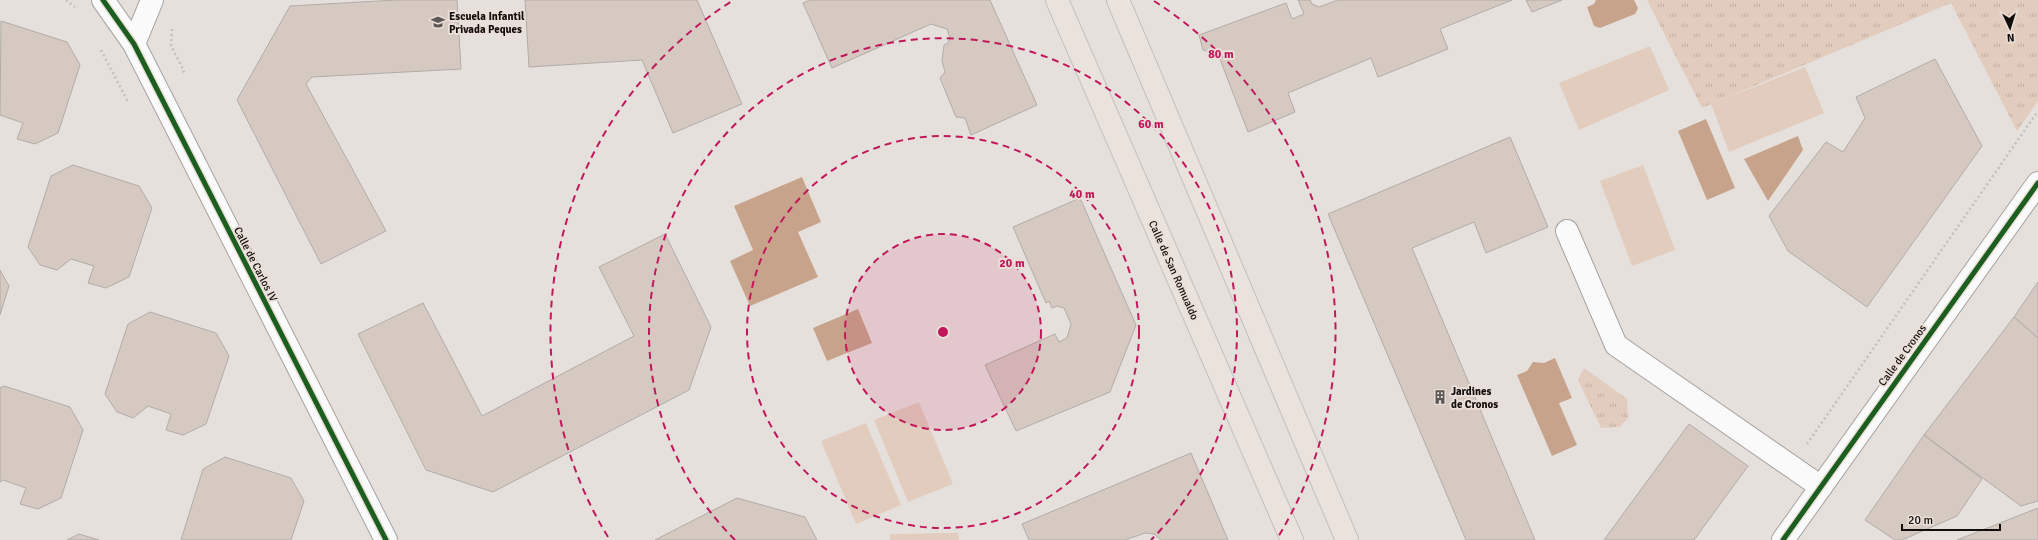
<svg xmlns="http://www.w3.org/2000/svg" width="2038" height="540" font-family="Signika,sans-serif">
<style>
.grass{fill:#e2ccbe}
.park{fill:url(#park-tufts)}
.water{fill:#c7a38c}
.building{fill:#d6c9c1;stroke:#b1aca9}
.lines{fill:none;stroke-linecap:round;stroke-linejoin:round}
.minor-casing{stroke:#a7a2a0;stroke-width:24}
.major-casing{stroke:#c2bfbd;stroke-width:24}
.path{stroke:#c2c0bf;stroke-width:2.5;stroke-dasharray:2 3;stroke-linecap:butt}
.minor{stroke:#fbfafa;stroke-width:22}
.major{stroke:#e9e2dd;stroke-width:22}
.cycleway-casing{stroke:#eadfd8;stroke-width:8}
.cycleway{stroke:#1b5e20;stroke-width:5}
.ring{fill:none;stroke:#c2185b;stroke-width:2;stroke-dasharray:7 5}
.labels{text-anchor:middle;stroke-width:4;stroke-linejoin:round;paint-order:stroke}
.poi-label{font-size:11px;font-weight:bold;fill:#110d0b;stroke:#eadfd8;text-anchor:start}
.street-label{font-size:11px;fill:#110d0b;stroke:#eadfd8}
.centre{fill:#c2185b;stroke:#eadfd8;stroke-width:2}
.ring-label{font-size:12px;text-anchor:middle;font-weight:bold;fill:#c2185b;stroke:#eadfd8;stroke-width:4;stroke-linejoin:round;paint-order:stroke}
</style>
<defs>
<pattern id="park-tufts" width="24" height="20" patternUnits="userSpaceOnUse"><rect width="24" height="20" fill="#e2ccbe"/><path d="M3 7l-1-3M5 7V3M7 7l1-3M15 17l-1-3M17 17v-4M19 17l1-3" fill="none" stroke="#c1aea2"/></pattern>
</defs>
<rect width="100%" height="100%" fill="#e6e0dc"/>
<g class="grass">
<polygon points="1650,46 1669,90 1579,130 1559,83"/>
<polygon points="1805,67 1824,113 1729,152 1711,104"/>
<polygon points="1643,165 1675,250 1632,266 1600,181"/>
<polygon points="919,402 953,484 908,502 874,420"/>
<polygon points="866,423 901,505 856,524 821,441"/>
<polygon points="958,533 959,540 890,540 890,534"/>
</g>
<g class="park">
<polygon points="1647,0 2038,0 2038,101 2017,131 1951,3 1702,108"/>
<polygon points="1584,368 1627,399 1628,418 1620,427 1601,428 1578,380"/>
</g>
<g class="water">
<polygon points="1596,0 1634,0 1638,8 1635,14 1600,28 1594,26 1587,7 1594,4"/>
<polygon points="1706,119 1735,188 1707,200 1678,131"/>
<polygon points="1798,136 1803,150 1768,201 1744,159"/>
<polygon points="802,177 821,222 798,232 818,277 750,306 730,261 753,250 734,206"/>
<polygon points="858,309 872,343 827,361 813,328"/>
<polygon points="1555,358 1572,398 1559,403 1577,445 1552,456 1517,375 1527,371 1533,362 1544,363"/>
</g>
<g class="building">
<polygon points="396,0 457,0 461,69 312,77 306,84 386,231 321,264 237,100 290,6"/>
<polygon points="525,0 697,0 742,104 673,133 642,60 529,67"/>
<polygon points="810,0 990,0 1037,105 971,135 965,118 956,117 940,78 945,72 942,61 944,45 948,43 950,38 947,29 931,24 832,68 803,3"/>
<polygon points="1298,0 1310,0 1312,4 1319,7 1338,0 1512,0 1440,29 1448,49 1378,77 1371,58 1288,93 1295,112 1248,132 1218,54 1203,50 1199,35 1286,3 1292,19 1304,14"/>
<polygon points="1526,0 1562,0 1532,12"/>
<polygon points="1,21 67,42 80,65 58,133 35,144 17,139 23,123 0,115"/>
<polygon points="1935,59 1982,146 1867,307 1788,251 1769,216 1826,142 1843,152 1865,118 1856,97"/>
<polygon points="1510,137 1548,227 1486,253 1474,222 1412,248 1535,540 1466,540 1328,214"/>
<polygon points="73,165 139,186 152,208 129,277 106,288 88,283 94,266 71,259 57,270 40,265 28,247 51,176"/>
<polygon points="1080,198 1136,325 1110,392 1016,431 985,365 1055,334 1059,342 1067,338 1071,324 1064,308 1057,306 1052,308 1049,301 1046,303 1013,227"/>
<polygon points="665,234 711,327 689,390 493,492 426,470 358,334 423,303 482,416 634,336 599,267"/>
<polygon points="0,270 9,286 0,315"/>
<polygon points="2038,282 2038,338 2014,317"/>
<polygon points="150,312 216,333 229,356 206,424 183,435 166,430 171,414 148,406 133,418 117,412 105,394 128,324"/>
<polygon points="2014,317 2038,338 2038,501 2021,506 1924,435"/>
<polygon points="4,386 70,407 83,430 61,498 38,509 20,504 26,488 3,480 0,482 0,388"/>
<polygon points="1689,424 1748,466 1694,540 1604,540"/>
<polygon points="1924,435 1982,479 1957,516 1902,540 1895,540 1865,520"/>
<polygon points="1191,453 1228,540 1161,540 1154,534 1145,533 1125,540 1029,540 1022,524"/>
<polygon points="225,457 291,478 304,501 291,540 181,540 203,469"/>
<polygon points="737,498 805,517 817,540 655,540"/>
<polygon points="2038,508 2038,540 1957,540"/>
<polygon points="79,534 99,540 67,540"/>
</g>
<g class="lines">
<defs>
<g id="minor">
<polyline points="103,0 134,44 386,540"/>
<polyline points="134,44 152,0"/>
<polyline points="1567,231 1616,345 1821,487"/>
<polyline points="1783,540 2038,183"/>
</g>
<g id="major">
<polyline points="1057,0 1292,540"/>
<polyline points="1118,0 1347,540"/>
</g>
</defs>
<use href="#minor" class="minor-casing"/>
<use href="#major" class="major-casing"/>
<g class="path">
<polyline points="66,0 75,7"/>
<polyline points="172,29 171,46 184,71 181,73"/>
<polyline points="101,50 127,100 130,98"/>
<polyline points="1807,444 2038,111"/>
</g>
<use href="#minor" class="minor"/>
<use href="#major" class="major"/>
<defs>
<g id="cycleway">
<polyline points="103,0 134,44 386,540"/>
<polyline points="1783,540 2038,183"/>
</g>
</defs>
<use href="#cycleway" class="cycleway-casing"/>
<use href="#cycleway" class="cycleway"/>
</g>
<circle cx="943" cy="332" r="98" fill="#c2185b" fill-opacity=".12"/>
<g class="ring">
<circle cx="943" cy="332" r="98"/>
<circle cx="943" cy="332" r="196"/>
<path d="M735 540A294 294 0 1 1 1151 540"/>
<path d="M608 537A393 393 0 0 1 732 1M1154 1A393 393 0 0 1 1278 537"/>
</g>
<defs>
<symbol id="school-bare" viewBox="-9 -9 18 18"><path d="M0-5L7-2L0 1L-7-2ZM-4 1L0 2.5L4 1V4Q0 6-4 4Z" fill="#5c5754" stroke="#eadfd8" stroke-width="2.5" paint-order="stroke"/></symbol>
<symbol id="building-bare" viewBox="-9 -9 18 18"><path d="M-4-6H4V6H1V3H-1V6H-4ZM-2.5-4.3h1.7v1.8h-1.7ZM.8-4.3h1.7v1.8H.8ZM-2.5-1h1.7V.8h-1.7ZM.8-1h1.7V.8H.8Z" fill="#5c5754" stroke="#eadfd8" stroke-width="2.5" paint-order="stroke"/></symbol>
</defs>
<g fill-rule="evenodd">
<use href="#school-bare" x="428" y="12" width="20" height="20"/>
<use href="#building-bare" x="1430" y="387" width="20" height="20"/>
</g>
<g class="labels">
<g class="poi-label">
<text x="449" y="20">Escuela Infantil<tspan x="449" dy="13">Privada Peques</tspan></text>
<text x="1451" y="395">Jardines<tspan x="1451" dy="13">de Cronos</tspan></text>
</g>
<g class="street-label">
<text transform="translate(256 264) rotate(63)" y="4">Calle de Carlos IV</text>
<text transform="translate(1174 270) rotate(66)" y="4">Calle de San Romualdo</text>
<text transform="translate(1902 355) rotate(-54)" y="4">Calle de Cronos</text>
</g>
</g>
<circle cx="943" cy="332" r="6" class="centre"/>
<g class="ring-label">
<text x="1221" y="58">80 m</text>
<text x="1151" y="128">60 m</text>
<text x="1082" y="198">40 m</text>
<text x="1012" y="267">20 m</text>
</g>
<g transform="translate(2010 28) rotate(176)" stroke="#eadfd8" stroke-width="3" paint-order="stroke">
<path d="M0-3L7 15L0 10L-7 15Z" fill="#110d0b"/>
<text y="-6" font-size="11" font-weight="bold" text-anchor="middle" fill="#110d0b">N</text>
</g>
<path d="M1902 524v6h98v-6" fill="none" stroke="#110d0b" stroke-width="2"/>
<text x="1908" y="524" font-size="12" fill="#110d0b" stroke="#eadfd8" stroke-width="3" paint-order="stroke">20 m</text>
</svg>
